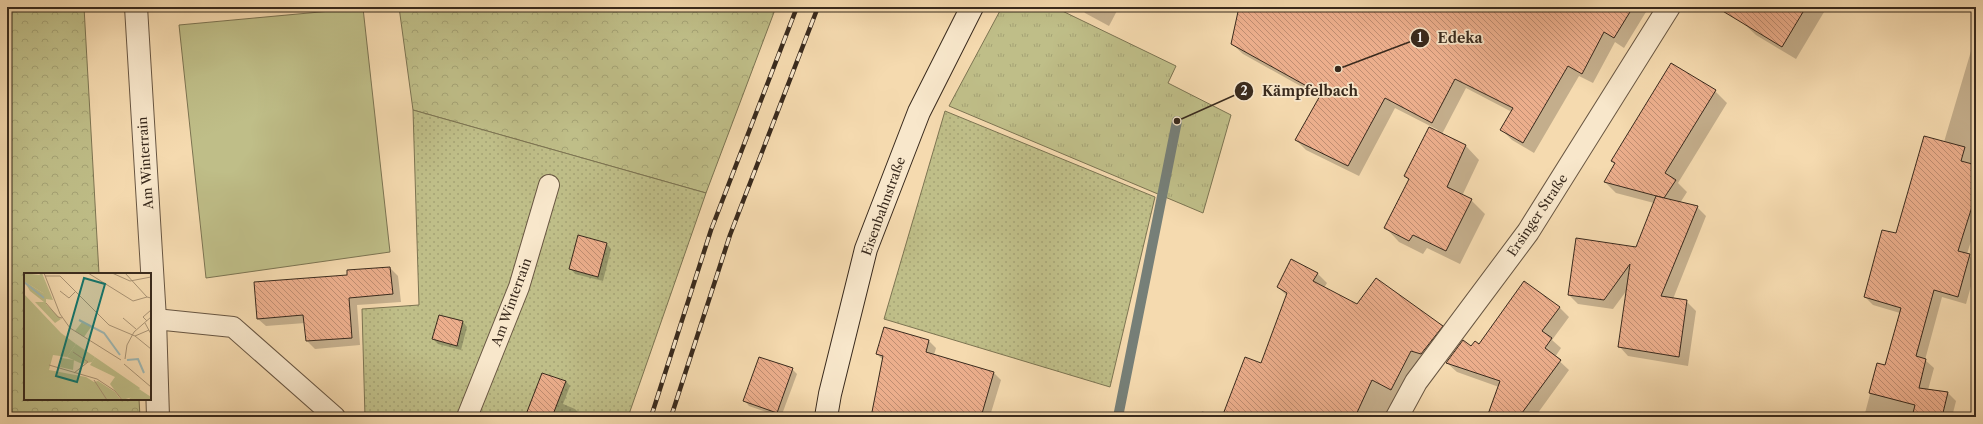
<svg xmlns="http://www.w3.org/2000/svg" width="1983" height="424" font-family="'Libre Caslon Text',serif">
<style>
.grass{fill:url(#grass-tufts);stroke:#7c7452}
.forest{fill:url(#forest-crowns);stroke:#7c7452}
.park{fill:#bfbe88;stroke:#7c7452}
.garden{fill:url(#garden-dots);stroke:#7c7452}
.shadow{fill:#0003}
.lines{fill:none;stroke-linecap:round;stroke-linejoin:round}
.stream{stroke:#767f78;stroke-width:10}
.building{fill:url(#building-back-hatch);stroke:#392a1d}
.service-casing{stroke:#685642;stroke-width:22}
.minor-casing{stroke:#685642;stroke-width:24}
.secondary-casing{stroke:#392a1d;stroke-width:24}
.service{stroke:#f8e7cb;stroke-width:20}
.minor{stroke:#f8e7cb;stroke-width:22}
.secondary{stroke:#f8e7cb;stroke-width:22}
.rail-casing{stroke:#392a1d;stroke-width:4.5}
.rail{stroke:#f8e7cb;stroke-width:3;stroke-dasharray:9;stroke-linecap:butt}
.labels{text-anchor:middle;stroke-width:3.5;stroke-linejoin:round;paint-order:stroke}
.street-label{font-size:13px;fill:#392a1d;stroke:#f8e7cb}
.inset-river{fill:none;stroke:#9fb8b4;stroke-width:2}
.inset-road{fill:none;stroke:#aa9475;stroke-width:1}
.view{fill:#0f766e;fill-opacity:0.15;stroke:#0f766e;stroke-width:2}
.inset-edge{fill:none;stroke:#392a1d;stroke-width:2}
.leader{fill:none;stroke:#392a1d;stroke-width:1.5}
.callout-dot{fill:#392a1d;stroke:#f8e7cb;stroke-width:1.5}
.mark-label{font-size:12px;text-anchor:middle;font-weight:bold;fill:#fff}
.callout-label{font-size:14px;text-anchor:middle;font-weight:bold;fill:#392a1d;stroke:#f8e7cb;stroke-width:3.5;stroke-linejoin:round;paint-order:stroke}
</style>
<defs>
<pattern id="grass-tufts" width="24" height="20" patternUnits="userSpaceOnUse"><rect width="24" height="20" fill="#bfbe88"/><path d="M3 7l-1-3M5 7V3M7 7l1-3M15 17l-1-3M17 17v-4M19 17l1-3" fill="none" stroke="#a5a375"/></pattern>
<pattern id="forest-crowns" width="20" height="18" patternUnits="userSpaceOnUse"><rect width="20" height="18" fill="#bfbe88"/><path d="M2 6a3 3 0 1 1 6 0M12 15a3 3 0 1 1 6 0" fill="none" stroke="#a5a375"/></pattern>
<pattern id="garden-dots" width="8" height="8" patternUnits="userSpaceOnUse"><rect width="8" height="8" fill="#bfbe88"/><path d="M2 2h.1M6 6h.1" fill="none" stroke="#a5a375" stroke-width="1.8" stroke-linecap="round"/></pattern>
<pattern id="building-back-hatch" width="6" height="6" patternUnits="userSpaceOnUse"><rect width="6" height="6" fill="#ecae8c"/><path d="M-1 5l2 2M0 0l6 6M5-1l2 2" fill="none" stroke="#c08e72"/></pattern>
</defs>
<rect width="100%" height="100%" fill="#f5daaf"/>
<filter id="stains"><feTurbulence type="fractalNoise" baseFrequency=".005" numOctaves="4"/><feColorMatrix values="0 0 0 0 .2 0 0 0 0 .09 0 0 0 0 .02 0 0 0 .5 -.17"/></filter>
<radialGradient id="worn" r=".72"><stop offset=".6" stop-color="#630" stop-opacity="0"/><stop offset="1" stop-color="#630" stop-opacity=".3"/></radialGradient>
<polygon class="grass" points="1002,7 1054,7 1176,66 1168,83 1231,115 1203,213 949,106"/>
<g class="forest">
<polygon points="7,7 84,7 99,274 25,274 25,399 139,399 140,417 7,417"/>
<polygon points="399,7 776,7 706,193 413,110"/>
</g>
<polygon class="park" points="363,8 390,252 206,278 179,25"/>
<g class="garden">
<polygon points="413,110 706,193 628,417 365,417 362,309 419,305"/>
<polygon points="945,111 1155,197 1110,387 884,319"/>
</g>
<g class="shadow">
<polygon points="1081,7 1119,7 1109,26 1085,13"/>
<polygon points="1240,7 1649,7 1624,48 1615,42 1593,83 1579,76 1534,153 1512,140 1502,130 1512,112 1466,88 1442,134 1466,146 1479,160 1462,196 1471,200 1485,214 1460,264 1427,248 1423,254 1399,242 1386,228 1410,180 1406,176 1438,130 1395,108 1359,176 1306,150 1296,140 1320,97 1243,54 1232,44"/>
<polygon points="1751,7 1827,7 1796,59 1756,35 1742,22"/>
<polygon points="1974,41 1976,41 1976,225 1967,254 1976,262 1976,268 1966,304 1942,297 1925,360 1934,368 1928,390 1948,393 1956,401 1952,417 1864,417 1878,364 1886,366 1900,313 1873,305 1865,297 1944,142"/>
<polygon points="1715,91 1727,103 1678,183 1687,192 1680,203 1697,207 1706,216 1673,299 1686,301 1696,311 1688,366 1628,356 1619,346 1627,290 1613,309 1578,304 1569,295 1637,248 1654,203 1616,193 1605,182 1616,164 1612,160"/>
<polygon points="607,244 611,249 603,281 575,274 571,269"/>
<polygon points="390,268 398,276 401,302 357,305 360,345 315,349 307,341 305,323 266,326 258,319 348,276"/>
<polygon points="1317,273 1327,283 1324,288 1357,306 1442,326 1451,336 1389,417 1223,417 1261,364 1287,296 1278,287"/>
<polygon points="1524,282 1560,308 1569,317 1552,340 1561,348 1555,357 1569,370 1535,417 1488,417 1499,387 1457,372 1447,363 1471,348 1479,345"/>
<polygon points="463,322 467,327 461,350 438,344 433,339"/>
<polygon points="929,341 936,348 934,355 994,373 1001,380 990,416 994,417 872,417 883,360 877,354"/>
<polygon points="792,369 797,374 781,417 749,406 745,401"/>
<polygon points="566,381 570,386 563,404 575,409 580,414 579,417 542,417"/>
<polygon points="1202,411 1217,417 1200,417"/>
</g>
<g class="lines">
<polyline class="stream" points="1118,417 1177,121"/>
</g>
<g class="building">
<polygon points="1239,7 1633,7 1614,38 1604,32 1582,74 1568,66 1523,143 1500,130 1513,108 1455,79 1432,123 1385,98 1348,166 1295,140 1321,94 1231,44"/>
<polygon points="1716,7 1806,7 1782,47"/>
<polygon points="1671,63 1716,90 1665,173 1676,180 1664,198 1604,182 1615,163 1611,161"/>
<polygon points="1429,127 1466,145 1447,187 1472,199 1446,251 1413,235 1409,241 1384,228 1409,179 1404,176"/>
<polygon points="1924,136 1965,147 1961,161 1976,165 1976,194 1958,251 1970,254 1958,297 1934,290 1916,356 1926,359 1919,388 1948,392 1942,417 1912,417 1915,405 1869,393 1877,363 1885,365 1901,308 1864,297 1882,230 1896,233"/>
<polygon points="1656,196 1698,206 1661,296 1687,300 1679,357 1618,347 1630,264 1604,300 1568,295 1576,238 1636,247"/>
<polygon points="578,235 607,243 598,277 569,269"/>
<polygon points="1291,259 1318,273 1313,281 1357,304 1376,278 1443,326 1421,354 1411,351 1391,390 1372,380 1355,417 1222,417 1245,357 1261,363 1287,293 1277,287"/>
<polygon points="390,267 393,294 349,298 352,338 306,341 303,315 257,319 254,282 347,275 347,270"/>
<polygon points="1524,281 1560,307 1542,331 1552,338 1545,348 1561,360 1519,417 1487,417 1500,381 1446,363 1463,340 1471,346 1475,341 1479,344"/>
<polygon points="439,315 463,321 457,346 432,339"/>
<polygon points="884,327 929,340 926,352 994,372 981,417 871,417 883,356 876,354"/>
<polygon points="759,357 793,368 777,413 743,401"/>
<polygon points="542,373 566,381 552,417 525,417"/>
</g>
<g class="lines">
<defs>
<g id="service">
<polyline points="155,319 233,327 335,417"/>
<polyline points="467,417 519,287 549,185"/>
</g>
<g id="minor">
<polyline points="136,7 155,319 158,417"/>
<polyline points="1397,417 1416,382 1528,232 1669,7"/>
</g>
<polyline id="secondary" points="826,417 830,394 866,249 919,112 972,7"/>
</defs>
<use href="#service" class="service-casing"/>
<use href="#minor" class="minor-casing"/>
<use href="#secondary" class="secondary-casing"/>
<use href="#service" class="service"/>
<use href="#minor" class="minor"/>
<use href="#secondary" class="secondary"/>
<defs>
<g id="rail">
<polyline points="651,417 711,230 797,7"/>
<polyline points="671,417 730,235 818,7"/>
</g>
</defs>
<use href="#rail" class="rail-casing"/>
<use href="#rail" class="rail"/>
</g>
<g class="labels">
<g class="street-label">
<text transform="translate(145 163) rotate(-94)" y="5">Am Winterrain</text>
<text transform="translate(883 206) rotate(-70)" y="5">Eisenbahnstraße</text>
<text transform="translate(1537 215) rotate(-56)" y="5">Ersinger Straße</text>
<text transform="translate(511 302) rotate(-70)" y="5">Am Winterrain</text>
</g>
</g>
<g transform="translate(24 273)">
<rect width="127" height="127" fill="#f5daaf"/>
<path d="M0,0L15,2L18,0L29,27L22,26L19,20L3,10L0,8Z" fill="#bfbe88"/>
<path d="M0,21L37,60L52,71L43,84L29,82L25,97L62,104L70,109L74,108L91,119L97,127H0ZM71,84L116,115L109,124L98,127L86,111L91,104L66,92Z" fill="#bfbe88"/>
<path d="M38,85L50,87L49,97L36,94Z" fill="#bfbe88"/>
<path d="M0,8L22,22V31L37,46L31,50L11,29H20L6,18ZM58,49L67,54L60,64L51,58ZM52,71L71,84L68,89L58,91L43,84ZM115,116L127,124V127H104Z" fill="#bfbe88"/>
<path class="inset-river" d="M0,9L20,25M55,47L80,60L96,82M103,87L114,86L120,100"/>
<path class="inset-road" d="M20,0L36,41L46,55L97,87M64,0L109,28L123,24M88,0L106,8L127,4M101,0L123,24L127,25M21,3H36L85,52L111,63L127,76M36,18L45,25L52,18M22,30L34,44L38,45M99,45L112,56M123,48L119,44L127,37M121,50L127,61M111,63L125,57M49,79L64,89L50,100M101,86L103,72L110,59L127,44M100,91L127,114M25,92L73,106L91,118L98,127M70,107L83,127"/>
<path class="view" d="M60,5L81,11L53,109L32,103Z"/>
<rect width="127" height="127" class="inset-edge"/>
</g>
<path class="leader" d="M1338 69L1420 38M1177 121L1244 91"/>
<g class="callout-dot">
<circle cx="1338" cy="69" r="4"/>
<circle cx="1177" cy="121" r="4"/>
<circle cx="1420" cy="38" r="10"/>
<circle cx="1244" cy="91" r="10"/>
</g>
<g class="mark-label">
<text x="1420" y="42">1</text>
<text x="1244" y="95">2</text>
</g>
<g class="callout-label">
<text x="1460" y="43">Edeka</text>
<text x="1310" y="96">Kämpfelbach</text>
</g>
<rect width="1983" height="424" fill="none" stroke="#f5daaf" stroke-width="24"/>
<rect x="8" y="8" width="1967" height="408" fill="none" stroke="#392a1d" stroke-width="2"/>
<rect x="12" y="12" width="1959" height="400" fill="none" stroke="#392a1d"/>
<rect width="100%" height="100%" filter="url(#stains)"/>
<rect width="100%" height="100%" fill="url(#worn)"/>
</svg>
